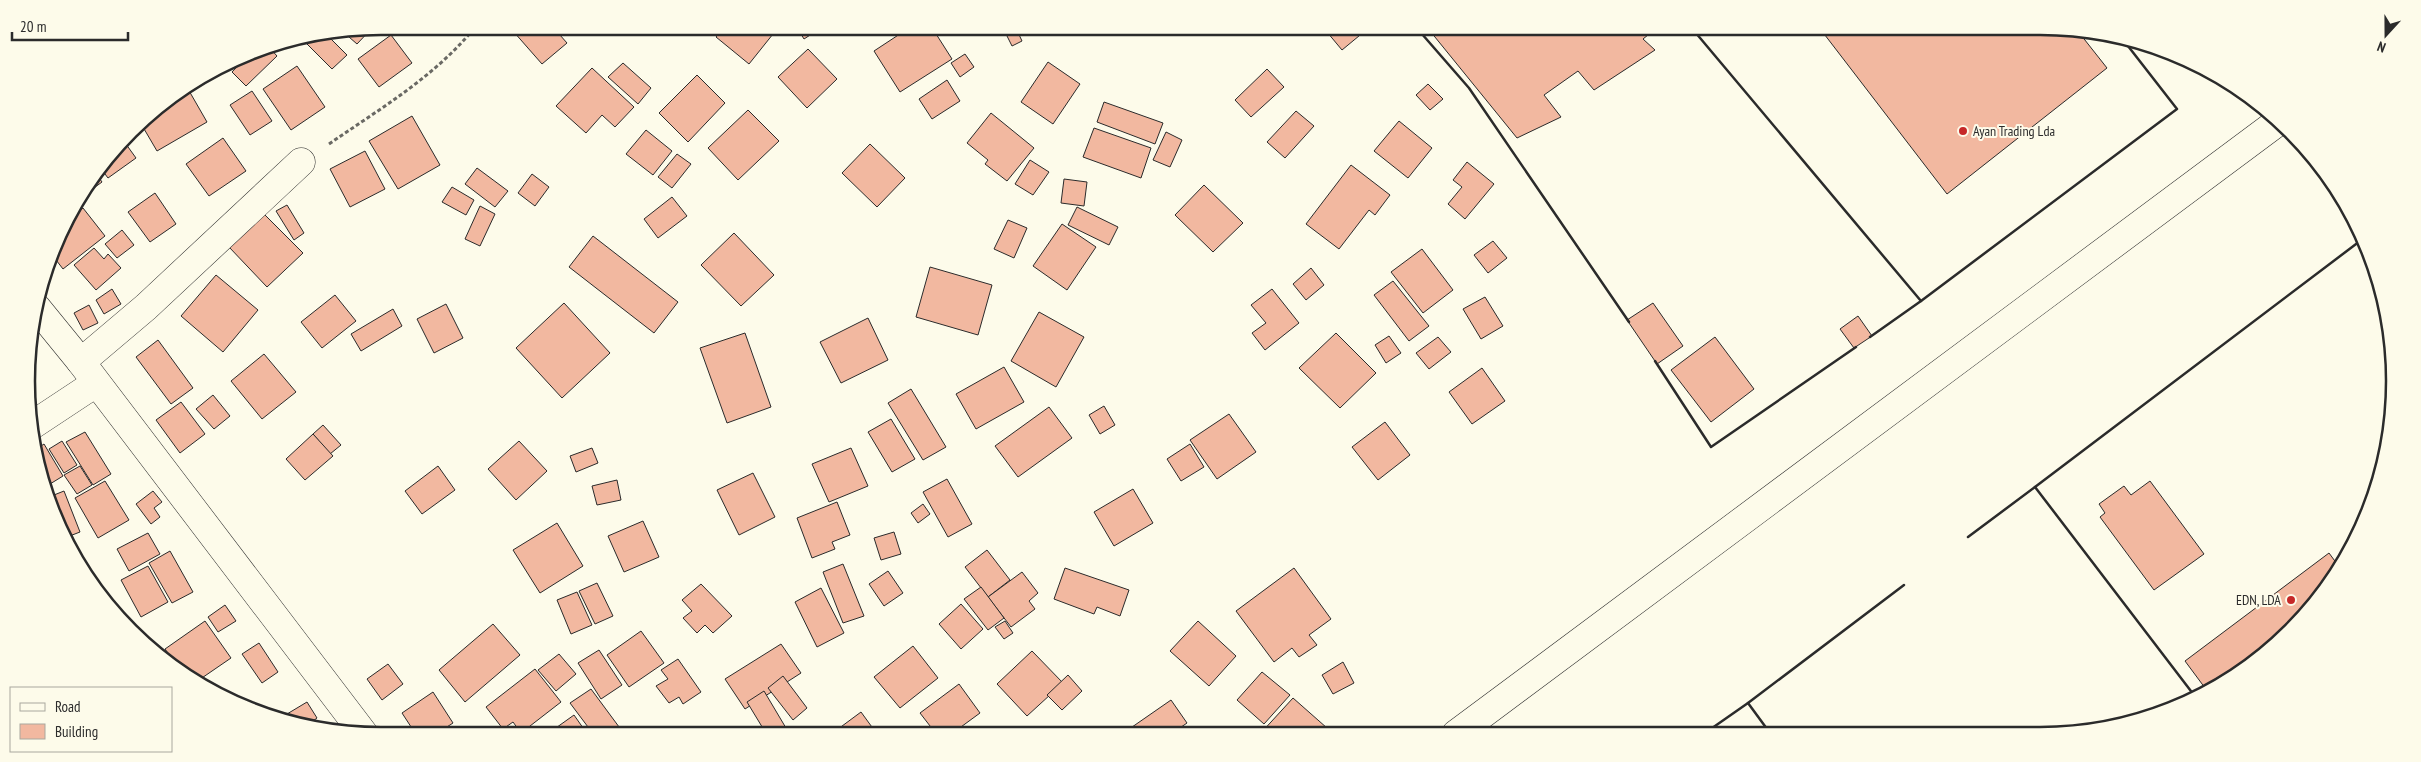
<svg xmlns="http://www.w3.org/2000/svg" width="2421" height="762" font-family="'PT Sans Narrow',sans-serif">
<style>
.building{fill:#f2b8a0;stroke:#2b2b2b}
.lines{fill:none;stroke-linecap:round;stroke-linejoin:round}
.minor-casing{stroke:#2b2b2b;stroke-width:29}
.secondary-casing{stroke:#2b2b2b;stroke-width:29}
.path{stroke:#6a6964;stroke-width:3;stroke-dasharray:4 2.5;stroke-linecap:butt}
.minor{stroke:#fdfbea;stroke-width:28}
.secondary{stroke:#fdfbea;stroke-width:28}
.wall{stroke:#2b2b2b;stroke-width:2.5}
.poi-dot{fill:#c62828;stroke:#fdfbea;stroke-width:2}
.labels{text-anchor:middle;stroke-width:4;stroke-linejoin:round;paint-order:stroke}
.poi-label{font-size:14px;fill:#2b2b2b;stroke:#fdfbea;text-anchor:start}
.rim{fill:none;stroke:#2b2b2b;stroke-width:2.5}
</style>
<rect width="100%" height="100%" fill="#fdfbea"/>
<g class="building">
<polygon points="518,26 552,26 567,43 542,64 513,31"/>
<polygon points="601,26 618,26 605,33"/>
<polygon points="725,26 774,26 777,29 749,64 716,37"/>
<polygon points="796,26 824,26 804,39"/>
<polygon points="912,26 931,26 952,59 900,92 874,51"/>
<polygon points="1002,26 1015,26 1022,41 1012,46"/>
<polygon points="1030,26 1051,26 1034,35"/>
<polygon points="1322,26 1371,26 1342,50"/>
<polygon points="1426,26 1659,26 1643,39 1655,50 1594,90 1578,71 1544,95 1561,117 1517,138"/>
<polygon points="1818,26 2040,26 2077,30 2107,68 1947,194"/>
<polygon points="373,27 357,44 341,30"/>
<polygon points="324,32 347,55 332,69 300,37"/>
<polygon points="391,35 412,63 379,87 358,59"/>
<polygon points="268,46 277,56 246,86 232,72 252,51"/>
<polygon points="808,49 837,79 807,108 778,77"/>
<polygon points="965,54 974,67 960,77 951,63"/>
<polygon points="1048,62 1080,84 1053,124 1021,102"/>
<polygon points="623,63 651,88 638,104 608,77"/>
<polygon points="297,66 325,107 291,130 263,89"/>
<polygon points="592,68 634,107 615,127 602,115 586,133 556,106"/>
<polygon points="1267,69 1284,87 1251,117 1235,100"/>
<polygon points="697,75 725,103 688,142 659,113"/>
<polygon points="947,80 960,101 932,119 919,99"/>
<polygon points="1428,84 1443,99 1430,110 1416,95"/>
<polygon points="188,89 207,122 157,151 140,122 147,114"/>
<polygon points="252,91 272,121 250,135 230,105"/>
<polygon points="1104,102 1163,123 1155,144 1097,122"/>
<polygon points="748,110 779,141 738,180 708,148"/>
<polygon points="1296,111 1314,126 1285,158 1267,142"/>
<polygon points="991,113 1034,148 1007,181 985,164 988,160 967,143"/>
<polygon points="412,116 440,165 398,189 369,141"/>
<polygon points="1399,121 1432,148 1408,178 1374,151"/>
<polygon points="1094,128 1151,148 1141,178 1083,157"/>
<polygon points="646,130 672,151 653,175 626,154"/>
<polygon points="1166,132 1182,140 1170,167 1153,160"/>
<polygon points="223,138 246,171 209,196 186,164"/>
<polygon points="123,140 136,158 108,178 99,166"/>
<polygon points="870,144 905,178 877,207 842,173"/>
<polygon points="365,151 385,189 350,207 330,169"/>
<polygon points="677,154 691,164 672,188 658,177"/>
<polygon points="1030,160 1049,172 1033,195 1015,184"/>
<polygon points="1467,162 1494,184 1465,219 1448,204 1462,187 1453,180"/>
<polygon points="1351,165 1390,195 1375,215 1369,210 1339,249 1306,224"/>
<polygon points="477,168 508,191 495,207 465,184"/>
<polygon points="95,172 102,182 83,196 82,194"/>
<polygon points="532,174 549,187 535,206 518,193"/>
<polygon points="1064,179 1087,182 1084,206 1061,203"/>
<polygon points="1204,185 1243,223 1213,252 1175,215"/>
<polygon points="452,187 474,200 466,215 442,202"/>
<polygon points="155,193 176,224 150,242 128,212"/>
<polygon points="672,197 687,216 658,238 644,219"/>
<polygon points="287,205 304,233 294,240 276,211"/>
<polygon points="480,206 495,214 480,246 465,239"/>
<polygon points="1077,207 1118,227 1109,245 1068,225"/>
<polygon points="83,208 105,236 63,269 53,256 63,224 67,217 69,219"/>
<polygon points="264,214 303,253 267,287 229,247"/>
<polygon points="1008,220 1027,228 1014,258 994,249"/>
<polygon points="1062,224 1096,247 1067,290 1033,266"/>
<polygon points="122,230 134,245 117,258 105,244"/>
<polygon points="734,233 774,275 741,306 701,265"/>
<polygon points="593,236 678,302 654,333 569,267"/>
<polygon points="1493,241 1507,258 1488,273 1474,255"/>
<polygon points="94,248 104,259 108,254 121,268 96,290 74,265"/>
<polygon points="1422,249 1453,290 1423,313 1391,272"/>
<polygon points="930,267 992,285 978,335 916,317"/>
<polygon points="1311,268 1324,285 1306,300 1293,284"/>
<polygon points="216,275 258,310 223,352 181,316"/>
<polygon points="1393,281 1429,326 1409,341 1374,295"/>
<polygon points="112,289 121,304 104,314 96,300"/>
<polygon points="1272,289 1299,323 1265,350 1252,333 1266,323 1251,305"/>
<polygon points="335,295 356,321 322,348 301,322"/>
<polygon points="1485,297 1503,326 1481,339 1463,309"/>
<polygon points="564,303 610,353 562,398 516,348"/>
<polygon points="1653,303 1683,346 1657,364 1627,320"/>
<polygon points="446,304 463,338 434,353 417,319"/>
<polygon points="89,305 98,323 83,330 74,313"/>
<polygon points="393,309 402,326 361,351 351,334"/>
<polygon points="1039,312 1084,337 1056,387 1011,361"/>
<polygon points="1858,316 1872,336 1854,348 1840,329"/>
<polygon points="868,318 888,360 841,383 820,342"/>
<polygon points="745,333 771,407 727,423 700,348"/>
<polygon points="1336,333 1376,373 1340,408 1299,368"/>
<polygon points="1389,336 1401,353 1386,363 1375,345"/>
<polygon points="1438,337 1451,352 1429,369 1416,353"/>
<polygon points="1715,337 1754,389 1711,422 1671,370"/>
<polygon points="158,340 193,388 171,404 136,357"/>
<polygon points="264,354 296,392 262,419 231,381"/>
<polygon points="1004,367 1024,402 976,429 956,394"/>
<polygon points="1482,368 1505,401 1472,424 1449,392"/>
<polygon points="911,389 946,447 923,460 888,403"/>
<polygon points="213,395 230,416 214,429 196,409"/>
<polygon points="181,402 205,434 180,453 156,420"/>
<polygon points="1104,406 1115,425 1100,434 1089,415"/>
<polygon points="1049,407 1072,438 1018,477 995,446"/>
<polygon points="1229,414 1256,452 1217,479 1190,440"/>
<polygon points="891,419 915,459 892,472 868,432"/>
<polygon points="1385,422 1410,455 1378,480 1352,447"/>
<polygon points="323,425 341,445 330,454 313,434"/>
<polygon points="85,432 111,474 93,485 66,442"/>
<polygon points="313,434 333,456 305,480 286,459"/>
<polygon points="62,441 77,465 64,473 49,449"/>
<polygon points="519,441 547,471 516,500 488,469"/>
<polygon points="44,444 63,476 50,484 37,463 35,450"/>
<polygon points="1190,444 1204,467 1181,481 1167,459"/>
<polygon points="592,448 598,463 576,472 570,456"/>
<polygon points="851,448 868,486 829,502 812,464"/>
<polygon points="37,466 50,487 46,489 38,473"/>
<polygon points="80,466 92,485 77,494 64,475"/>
<polygon points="438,466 455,490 422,514 405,491"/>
<polygon points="753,473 775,517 739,535 717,490"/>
<polygon points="947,479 972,524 948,537 923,492"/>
<polygon points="617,480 621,500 597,505 592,486"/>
<polygon points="105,481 129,520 98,538 75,498"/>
<polygon points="2150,481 2204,554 2154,590 2100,517 2105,513 2099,504 2124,486 2131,495"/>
<polygon points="1133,489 1153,523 1114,546 1094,512"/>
<polygon points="64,491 80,532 67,537 49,497"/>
<polygon points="153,491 162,502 154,508 160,517 151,524 136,504"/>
<polygon points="837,502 850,535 832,542 835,549 812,558 797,518"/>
<polygon points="923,504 930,514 918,523 911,513"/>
<polygon points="643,521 659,557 624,572 608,536"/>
<polygon points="557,523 583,566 540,593 513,550"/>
<polygon points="894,532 901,554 881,560 874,538"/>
<polygon points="148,533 160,554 129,571 117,549"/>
<polygon points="987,550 1010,580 988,597 965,567"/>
<polygon points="170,551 193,592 172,603 149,563"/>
<polygon points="2329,553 2340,568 2291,632 2208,692 2185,661"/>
<polygon points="843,564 864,616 843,623 823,572"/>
<polygon points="148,566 168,602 141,617 121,580"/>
<polygon points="1065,568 1129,590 1120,616 1097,607 1094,614 1054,599"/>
<polygon points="1294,568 1331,619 1309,635 1317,645 1299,657 1292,648 1274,662 1236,611"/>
<polygon points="888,571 903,593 884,606 869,584"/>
<polygon points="1022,572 1038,593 1029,601 1035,609 1011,627 988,597"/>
<polygon points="597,583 613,616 595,624 579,591"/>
<polygon points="701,584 732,616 713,633 705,625 697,633 683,618 692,611 682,600"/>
<polygon points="981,587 1004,618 988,630 964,599"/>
<polygon points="821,588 844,633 817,647 795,602"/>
<polygon points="577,592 592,625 571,634 557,600"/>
<polygon points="961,604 983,629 961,649 939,624"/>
<polygon points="225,605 236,621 218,632 208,617"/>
<polygon points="205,621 231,658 196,682 185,677 165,649"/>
<polygon points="1005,621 1013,633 1004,639 995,627"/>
<polygon points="1198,621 1236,656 1209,686 1170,651"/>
<polygon points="493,624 520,655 465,702 439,670"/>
<polygon points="641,631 664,663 629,687 607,655"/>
<polygon points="259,643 278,672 262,683 242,654"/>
<polygon points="781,644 801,673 745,709 725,679"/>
<polygon points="913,646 938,678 900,708 874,677"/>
<polygon points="599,650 622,685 601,699 578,663"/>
<polygon points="1032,651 1063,683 1027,716 997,684"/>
<polygon points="559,654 576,674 556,691 538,670"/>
<polygon points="678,659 701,692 683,704 679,697 669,703 656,686 668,679 661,670"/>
<polygon points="1343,662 1354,683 1333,694 1322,675"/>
<polygon points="388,664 403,684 382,700 367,679"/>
<polygon points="535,669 561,702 521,733 513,722 503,729 486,707"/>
<polygon points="1262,672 1290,695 1264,724 1237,700"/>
<polygon points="1068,675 1082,691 1062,710 1047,695"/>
<polygon points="783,676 807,708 793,720 768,688"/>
<polygon points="959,684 980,713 950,735 937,735 920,713"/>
<polygon points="591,689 625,735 594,735 570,703"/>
<polygon points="764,691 786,728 774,735 767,735 747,702"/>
<polygon points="433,692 453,723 433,736 417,736 402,713"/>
<polygon points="1293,698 1327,728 1321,734 1260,734"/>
<polygon points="249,700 258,713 241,707"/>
<polygon points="1171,700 1187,723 1171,734 1122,734"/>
<polygon points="307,702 317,718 305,727 293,723 287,714"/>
<polygon points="861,712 877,734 837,735 834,732"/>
<polygon points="574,715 588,735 546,735"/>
</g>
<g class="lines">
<defs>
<g id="minor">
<polyline points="37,308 81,362 364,734"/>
<polyline points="81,362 146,307 301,162"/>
<polyline points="31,426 96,383"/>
</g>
<polyline id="secondary" points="1456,734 2279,121"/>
</defs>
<use href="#minor" class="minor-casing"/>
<use href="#secondary" class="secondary-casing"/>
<path class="path" d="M329,144C381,108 436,76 476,26"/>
<use href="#minor" class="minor"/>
<use href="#secondary" class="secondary"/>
<g class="wall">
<polyline points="1415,26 1469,88 1629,322"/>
<polyline points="1690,26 1921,301 1870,337"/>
<polyline points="1921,301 2177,109 2121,37"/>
<polyline points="1655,361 1711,447 1856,347"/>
<polyline points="2035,487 2364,238"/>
<polyline points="1968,537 2035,487 2197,699"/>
<polyline points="1748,703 1904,585"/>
<polyline points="1705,733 1748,703 1770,733"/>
</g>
</g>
<g class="poi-dot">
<circle cx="1963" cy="131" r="5"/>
<circle cx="2291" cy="600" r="5"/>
</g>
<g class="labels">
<g class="poi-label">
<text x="1973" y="136">Ayan Trading Lda</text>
<text x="2281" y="605" text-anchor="end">EDN, LDA</text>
</g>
</g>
<path d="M0 0H2421V762H0ZM381 35H2040A346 346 0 0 1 2386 381V381A346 346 0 0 1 2040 727H381A346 346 0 0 1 35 381V381A346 346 0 0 1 381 35Z" fill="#fdfbea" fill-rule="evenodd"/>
<path class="rim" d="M381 35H2040A346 346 0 0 1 2386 381V381A346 346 0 0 1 2040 727H381A346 346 0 0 1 35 381V381A346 346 0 0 1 381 35Z"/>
<rect x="10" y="687" width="162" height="65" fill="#fdfbea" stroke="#a9a89e"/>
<rect x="20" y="703" width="25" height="8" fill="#fdfbea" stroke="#a9a89e"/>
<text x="55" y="712" font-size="15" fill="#2b2b2b">Road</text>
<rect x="20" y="724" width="25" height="15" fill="#f2b8a0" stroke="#a9a89e"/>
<text x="55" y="737" font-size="15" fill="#2b2b2b">Building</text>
<g transform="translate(2386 35) rotate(201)" stroke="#fdfbea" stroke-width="4" paint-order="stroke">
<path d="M0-4L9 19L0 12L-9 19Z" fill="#2b2b2b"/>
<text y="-8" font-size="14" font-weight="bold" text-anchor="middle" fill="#2b2b2b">N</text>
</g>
<path d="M12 32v8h116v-8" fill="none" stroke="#2b2b2b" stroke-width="2.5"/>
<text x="20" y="32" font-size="15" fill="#2b2b2b" stroke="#fdfbea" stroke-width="4" paint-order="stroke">20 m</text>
</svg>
